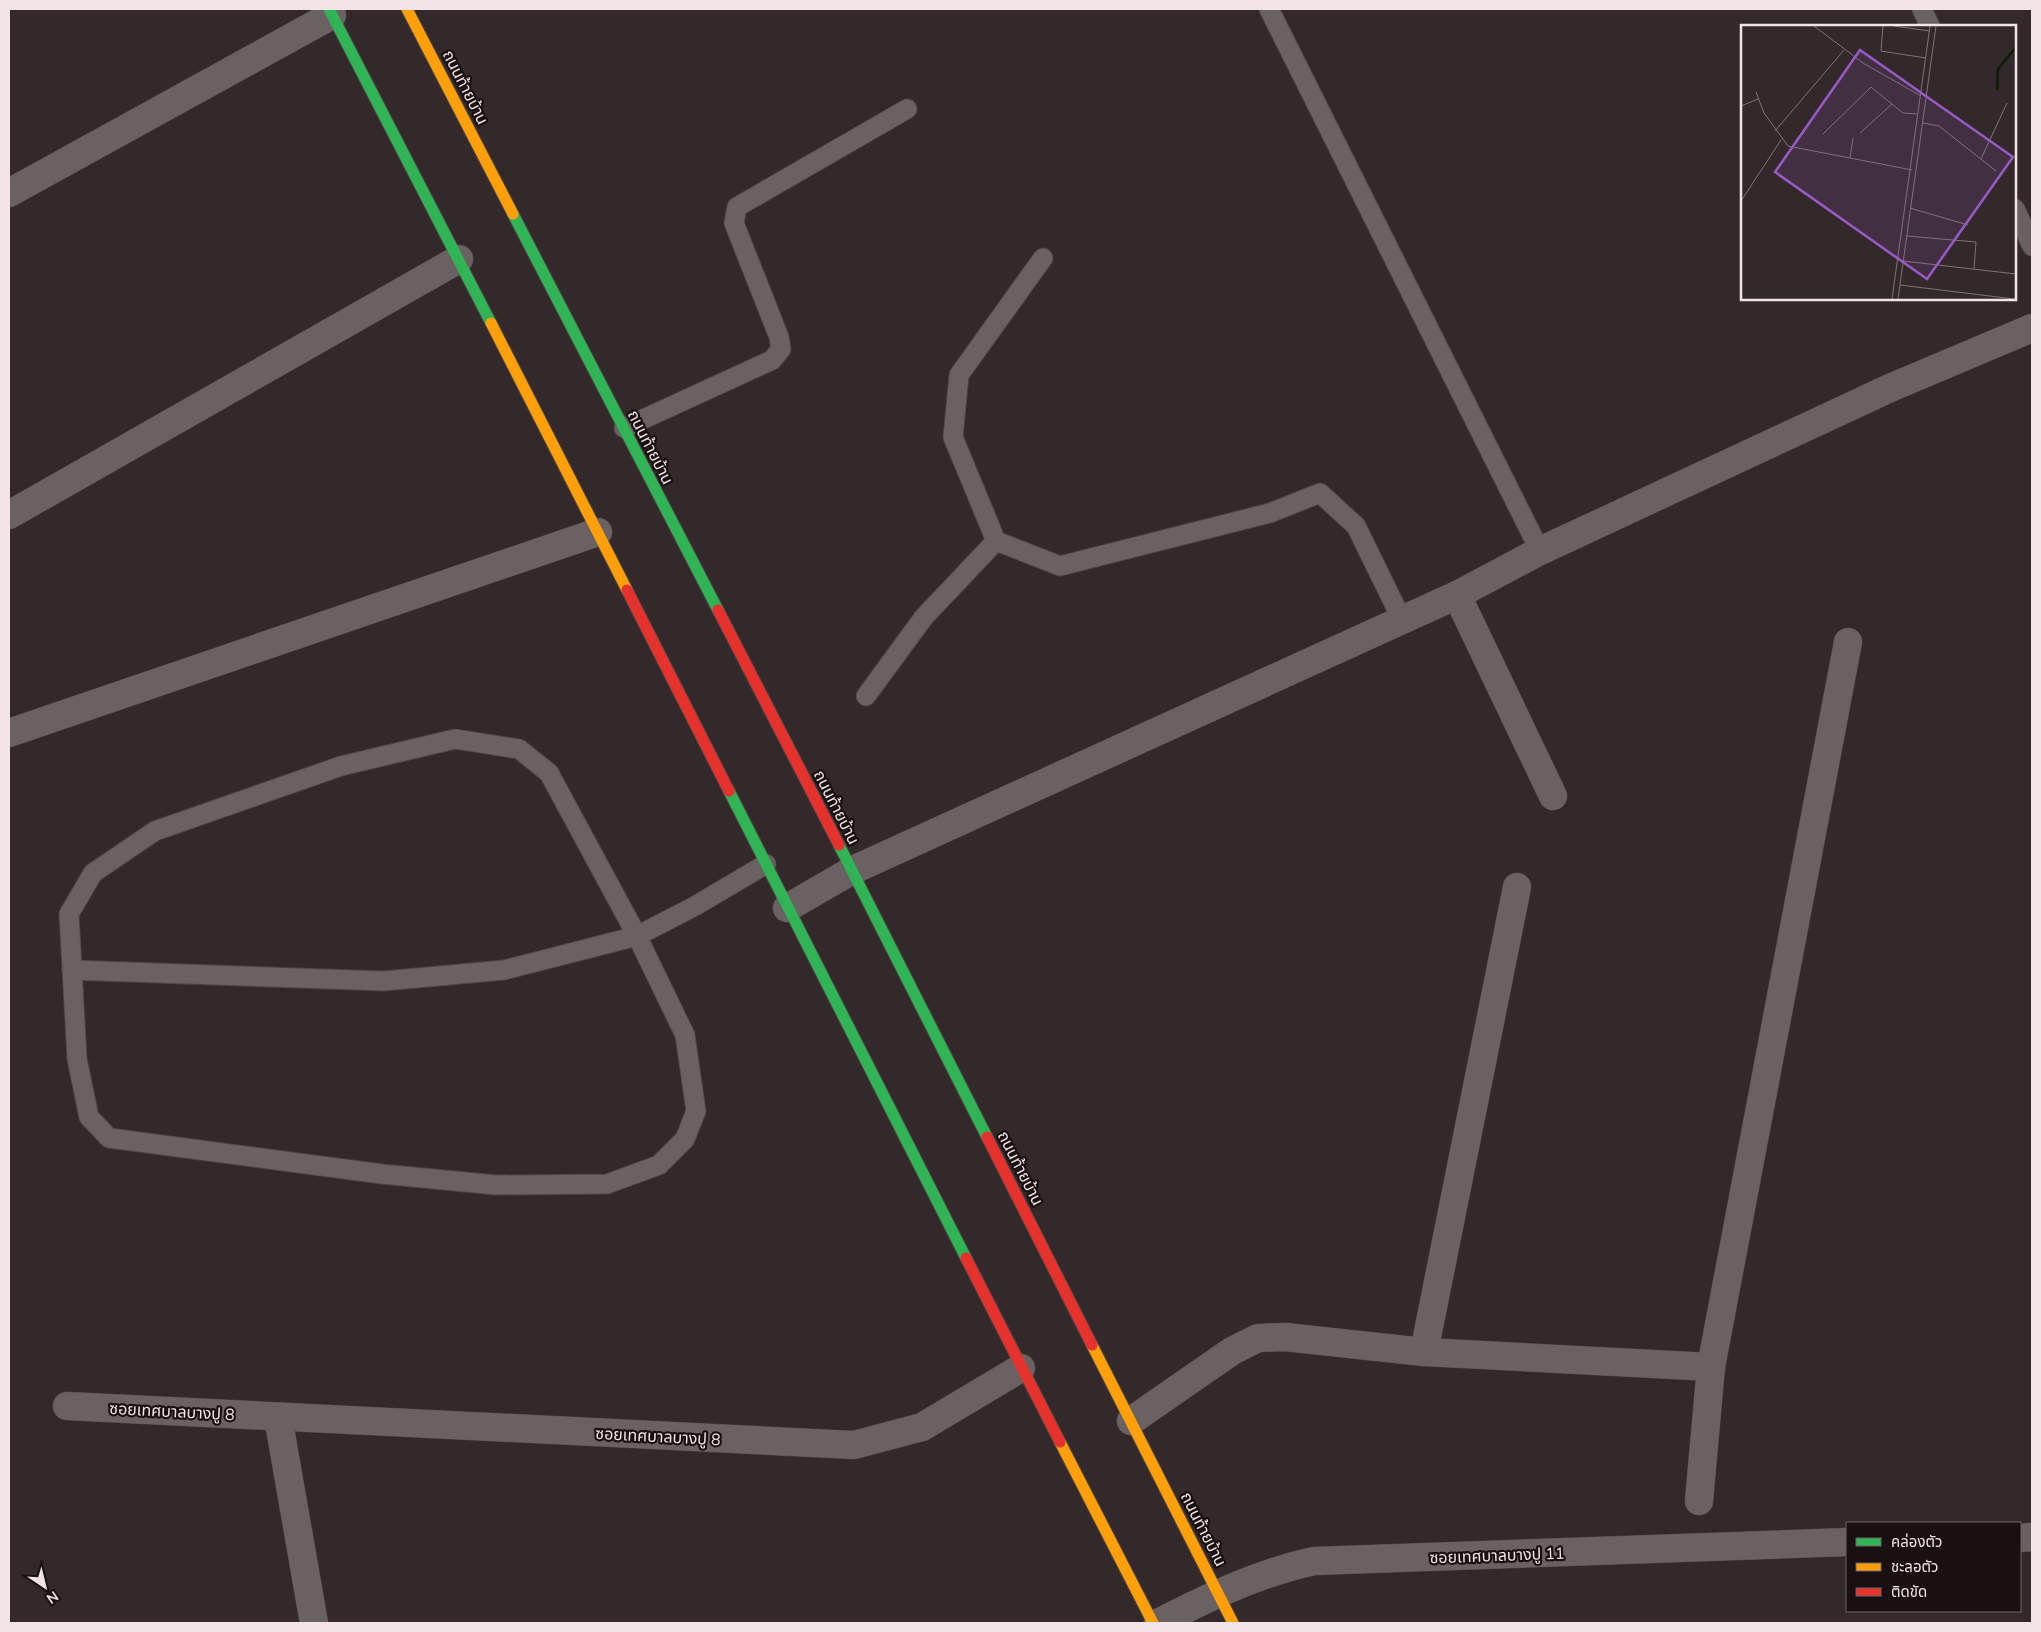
<svg xmlns="http://www.w3.org/2000/svg" width="2041" height="1632" font-family="'Nunito Sans','Noto Sans Thai',sans-serif">
<style>
.lines{fill:none;stroke-linecap:round;stroke-linejoin:round}
.lane-casing{stroke:#4e4546;stroke-width:21}
.street-casing{stroke:#4e4546;stroke-width:29}
.fast-casing{stroke:#4e4546;stroke-width:13}
.slow-casing{stroke:#4e4546;stroke-width:13}
.jam-casing{stroke:#4e4546;stroke-width:13}
.lane{stroke:#6a6162;stroke-width:19}
.street{stroke:#6a6162;stroke-width:28}
.fast{stroke:#30b455;stroke-width:11}
.slow{stroke:#ff9f0a;stroke-width:11}
.jam{stroke:#e5322d;stroke-width:11}
.labels{text-anchor:middle;stroke-width:4.5;stroke-linejoin:round;paint-order:stroke}
.street-label{font-size:16px;fill:#f3e4e5;stroke:#191011}
.inset-river{fill:none;stroke:#0b1d05;stroke-width:2.5}
.inset-road{fill:none;stroke:#807475;stroke-width:1}
.view{fill:#995ac8;fill-opacity:0.15;stroke:#995ac8;stroke-width:2.5}
.inset-edge{fill:none;stroke:#f3e4e5;stroke-width:2.5}
</style>
<rect width="100%" height="100%" fill="#33292a"/>
<g class="lines">
<defs>
<g id="lane">
<polyline points="1269,9 1540,551"/>
<polyline points="1922,9 1930,26"/>
<polyline points="2015,209 2032,246"/>
<polyline points="1043,258 959,375 953,437 996,541 1060,566 1270,513 1320,493 1356,526 1402,620"/>
<polyline points="624,428 772,360 781,349 779,337 734,223 737,207 907,109"/>
<polyline points="866,696 924,617 996,541"/>
<polygon points="455,739 519,749 549,773 637,936 685,1035 696,1111 685,1139 659,1165 607,1184 496,1185 382,1174 109,1138 89,1117 77,1059 69,914 93,873 155,831 341,766"/>
<polyline points="72,970 384,981 504,970 637,936 695,906 766,864"/>
</g>
<g id="street">
<polyline points="9,193 332,15"/>
<polyline points="9,515 459,259"/>
<polyline points="1457,595 1553,796"/>
<polyline points="9,733 598,532"/>
<polyline points="787,908 851,871 1457,595 1540,551 1890,388 2032,328"/>
<polyline points="1424,1352 1517,887"/>
<polyline points="67,1406 854,1445 922,1427 1021,1368"/>
<polyline points="278,1417 314,1623"/>
<polyline points="1131,1421 1232,1351 1258,1338 1285,1337 1424,1352 1711,1367 1848,642"/>
<polyline points="1699,1501 1711,1367"/>
<polyline points="2020,1538 2032,1537"/>
<path d="M1158,1623C1209,1597 1258,1573 1314,1561L1847,1542"/>
</g>
<g id="fast">
<polyline points="329,9 491,323"/>
<polyline points="513,214 718,610"/>
<polyline points="729,791 966,1258"/>
<polyline points="839,845 987,1137"/>
</g>
<g id="slow">
<polyline points="407,9 513,214"/>
<polyline points="491,323 627,590"/>
<polyline points="1092,1345 1233,1623"/>
<polyline points="1060,1442 1153,1623"/>
</g>
<g id="jam">
<polyline points="627,590 729,791"/>
<polyline points="718,610 839,845"/>
<polyline points="987,1137 1092,1345"/>
<polyline points="966,1258 1060,1442"/>
</g>
</defs>
<use href="#lane" class="lane-casing"/>
<use href="#street" class="street-casing"/>
<use href="#fast" class="fast-casing"/>
<use href="#slow" class="slow-casing"/>
<use href="#jam" class="jam-casing"/>
<use href="#lane" class="lane"/>
<use href="#street" class="street"/>
<use href="#fast" class="fast"/>
<use href="#slow" class="slow"/>
<use href="#jam" class="jam"/>
</g>
<g class="labels">
<g class="street-label">
<text transform="translate(466 87) rotate(63)" y="6">ถนนท้ายบ้าน</text>
<text transform="translate(651 447) rotate(63)" y="6">ถนนท้ายบ้าน</text>
<text transform="translate(837 807) rotate(63)" y="6">ถนนท้ายบ้าน</text>
<text transform="translate(1021 1168) rotate(63)" y="6">ถนนท้ายบ้าน</text>
<text transform="translate(172 1411) rotate(3)" y="6">ซอยเทศบาลบางปู 8</text>
<text transform="translate(658 1436) rotate(3)" y="6">ซอยเทศบาลบางปู 8</text>
<text transform="translate(1204 1529) rotate(63)" y="6">ถนนท้ายบ้าน</text>
<text transform="translate(1497 1555) rotate(-2)" y="6">ซอยเทศบาลบางปู 11</text>
</g>
</g>
<g transform="translate(1741 25)">
<rect width="275" height="275" fill="#33292a"/>
<path class="inset-river" d="M256,65L257,44L275,22"/>
<path class="inset-road" d="M73,1L122,38L180,71M142,1L140,26L185,33M153,1L189,6M15,67L23,88L47,121L171,145M0,81L17,74M182,98L198,101L255,146M34,106L103,25M119,108L151,79M82,109L130,62L162,88L176,89M109,133L112,113M240,134L266,78M0,176L40,115M169,183L227,200M166,211L235,217L233,244M162,236L275,249M159,260L273,274M151,274L189,1M157,274L195,1"/>
<path class="view" d="M119,25L272,132L186,254L34,147Z"/>
<rect width="275" height="275" class="inset-edge"/>
</g>
<rect width="2041" height="1632" fill="none" stroke="#f3e4e5" stroke-width="20"/>
<rect x="1846" y="1522" width="175" height="90" fill="#191011" stroke="#706566"/>
<rect x="1856" y="1538" width="25" height="8" fill="#30b455" stroke="#706566"/>
<text x="1891" y="1547" font-size="15" fill="#f3e4e5">คล่องตัว</text>
<rect x="1856" y="1563" width="25" height="8" fill="#ff9f0a" stroke="#706566"/>
<text x="1891" y="1572" font-size="15" fill="#f3e4e5">ชะลอตัว</text>
<rect x="1856" y="1588" width="25" height="8" fill="#e5322d" stroke="#706566"/>
<text x="1891" y="1597" font-size="15" fill="#f3e4e5">ติดขัด</text>
<g transform="translate(45 1587) rotate(145)" stroke="#191011" stroke-width="4" paint-order="stroke">
<path d="M0-4L9 19L0 12L-9 19Z" fill="#f3e4e5"/>
<text y="-8" font-size="14" font-weight="bold" text-anchor="middle" fill="#f3e4e5">N</text>
</g>
</svg>
